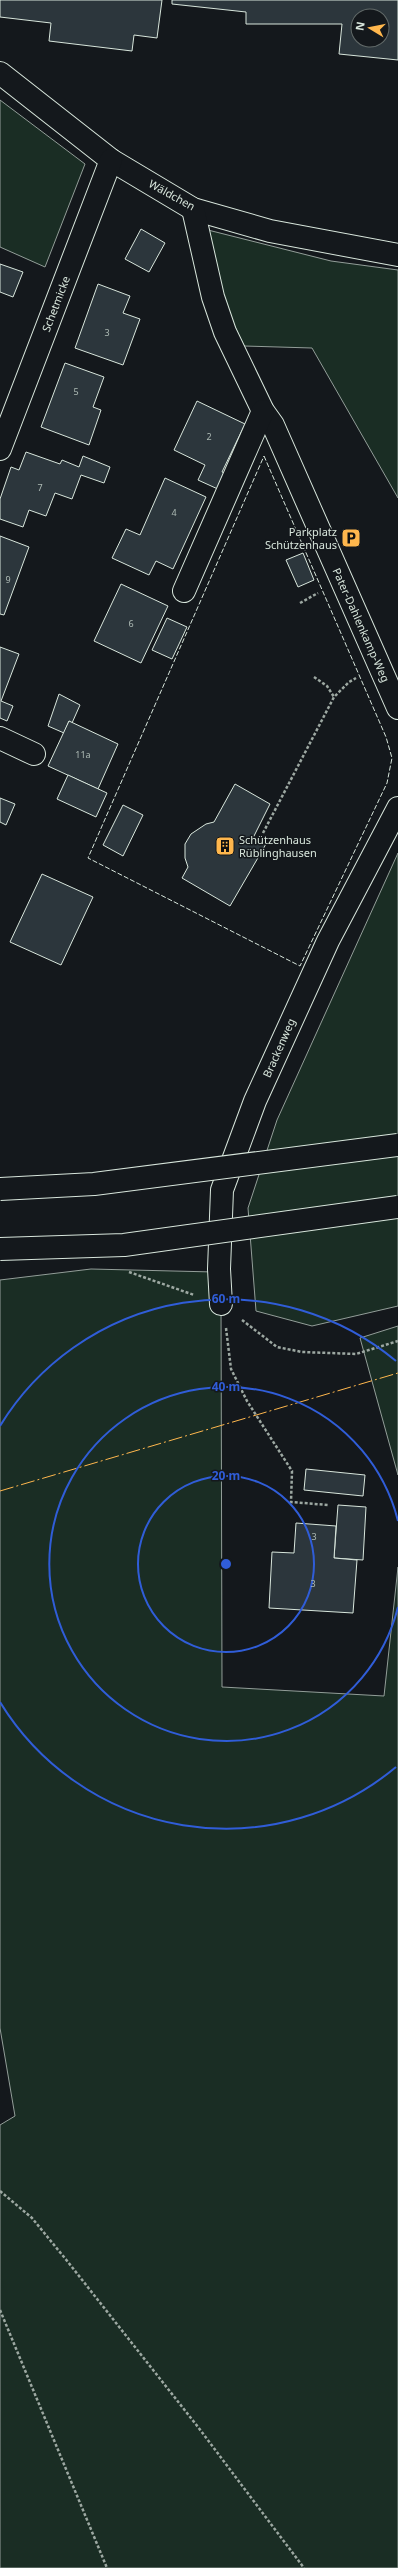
<svg xmlns="http://www.w3.org/2000/svg" width="398" height="2568" font-family="'Noto Sans',sans-serif">
<style>
.green{fill:#1a2d24;stroke:#939e99}
.building{fill:#2c363c;stroke:#d8e6dc;fill-rule:evenodd}
.lines{fill:none;stroke-linecap:round;stroke-linejoin:round}
.minor-casing{stroke:#d8e6dc;stroke-width:24}
.path{stroke:#9da8a2;stroke-width:2.5;stroke-dasharray:3 2;stroke-linecap:butt}
.minor{stroke:#14181c;stroke-width:22}
.highway-bridge-casing{stroke:#d8e6dc;stroke-width:24;stroke-linecap:butt}
.highway-bridge{stroke:#14181c;stroke-width:22}
.fence{stroke:#d8e6dc;stroke-width:1;stroke-dasharray:5 2;stroke-linecap:butt}
.power{stroke:#ffb74d;stroke-width:1;stroke-dasharray:14 3 2 3;stroke-linecap:butt}
.ring{fill:none;stroke:#305dd8;stroke-width:2}
.labels{text-anchor:middle;stroke-width:3;stroke-linejoin:round;paint-order:stroke}
.number-label{font-size:9px;fill:#adbab4}
.street-label{font-size:11px;fill:#d8e6dc;stroke:#14181c}
.poi-label{font-size:11px;fill:#d8e6dc;stroke:#14181c;text-anchor:end}
.centre{fill:#305dd8;stroke:#14181c;stroke-width:2}
.ring-label{font-size:12px;text-anchor:middle;font-weight:bold;fill:#305dd8;stroke:#14181c;stroke-width:3;stroke-linejoin:round;paint-order:stroke}
</style>
<rect width="100%" height="100%" fill="#14181c"/>
<g class="green">
<polygon points="0,100 85,164 45,267 0,247"/>
<polygon points="196,227 331,261 398,270 398,498 312,348 244,346 220,295"/>
<polygon points="398,853 398,1306 312,1326 256,1311 248,1208 277,1120"/>
<polygon points="91,1269 214,1272 221,1304 222,1687 384,1696 398,1567 398,2568 0,2568 0,2125 15,2116 0,2028 0,1280"/>
<polygon points="398,1326 398,1475 360,1338"/>
</g>
<g class="building">
<polygon points="0,0 162,0 157,38 134,35 132,51 49,41 51,23 0,17"/>
<path d="M172,0H398V60L339,54L342,24H246V12L172,4ZM358,16H382V40H358Z"/>
<polygon points="141,229 165,243 149,272 125,259"/>
<polygon points="0,264 23,272 13,297 0,292"/>
<polygon points="98,284 130,296 123,313 140,319 123,365 75,348"/>
<polygon points="65,363 104,377 93,407 101,410 89,445 41,427"/>
<polygon points="197,401 245,424 222,472 227,474 220,490 198,480 205,465 174,450"/>
<polygon points="26,452 60,464 62,460 79,467 83,456 110,467 104,483 81,475 72,499 55,493 46,516 29,510 23,527 0,519 0,499 11,467 19,470"/>
<polygon points="165,478 206,497 173,569 156,561 149,575 112,558 126,529 140,535"/>
<polygon points="0,536 29,547 4,615 0,614"/>
<polygon points="303,553 314,580 298,587 286,560"/>
<polygon points="121,584 168,606 141,663 94,641"/>
<polygon points="167,618 187,627 172,659 152,650"/>
<polygon points="0,647 19,654 1,701 13,706 7,721 0,718"/>
<polygon points="59,694 80,705 72,723 69,721 64,733 48,726"/>
<polygon points="69,721 118,744 98,789 48,766"/>
<polygon points="68,775 107,793 96,817 57,799"/>
<polygon points="235,784 270,804 253,838 266,844 230,906 182,878 188,867 185,858 185,844 191,834 206,824 214,822"/>
<polygon points="0,798 15,804 6,825 0,822"/>
<polygon points="123,805 143,815 123,856 103,845"/>
<polygon points="42,874 93,897 61,965 10,942"/>
<polygon points="306,1469 365,1475 363,1496 304,1490"/>
<polygon points="338,1505 366,1507 363,1560 334,1558"/>
<polygon points="296,1523 336,1526 334,1558 357,1560 353,1613 269,1608 272,1552 294,1553"/>
</g>
<g class="lines">
<defs>
<g id="minor">
<polyline points="0,73 111,160 193,209 270,231 398,255"/>
<polyline points="193,209 213,297 225,332 263,411 273,425 398,708"/>
<polyline points="0,449 111,160"/>
<polyline points="184,591 263,411"/>
<polyline points="0,738 34,754"/>
<polyline points="221,1304 219,1269 222,1190 255,1101 328,941 398,808"/>
</g>
</defs>
<use href="#minor" class="minor-casing"/>
<g class="path">
<polyline points="300,603 318,593"/>
<polyline points="314,677 327,686 334,697"/>
<polyline points="263,833 334,697 349,682 356,678"/>
<polyline points="129,1272 194,1295"/>
<polyline points="242,1320 277,1347 302,1352 356,1354 398,1341"/>
<polyline points="226,1328 231,1369 247,1401 292,1471 291,1502 328,1505"/>
<polyline points="0,2191 32,2218 68,2262 198,2427 304,2568"/>
<polyline points="0,2310 107,2568"/>
</g>
<use href="#minor" class="minor"/>
<defs>
<g id="highway-bridge">
<polyline points="0,1189 94,1184 398,1145"/>
<polyline points="0,1249 124,1245 398,1207"/>
</g>
</defs>
<use href="#highway-bridge" class="highway-bridge-casing"/>
<use href="#highway-bridge" class="highway-bridge"/>
<polygon class="fence" points="264,456 386,737 392,758 387,783 300,966 88,858"/>
<polyline class="power" points="0,1491 398,1373"/>
</g>
<g class="ring">
<circle cx="226" cy="1564" r="88"/>
<path d="M398 1607A177 177 0 1 1 398 1521"/>
<path d="M396 1767A265 265 0 0 1 0 1702M0 1426A265 265 0 0 1 396 1361"/>
</g>
<defs>
<symbol id="parking-square" viewBox="-11 -11 22 22"><rect x="-9" y="-9" width="18" height="18" rx="4" fill="#ffb74d" stroke="#14181c"/><path d="M-3.5-5.5H1a3.5 3.5 0 0 1 0 7H-1V5.5H-3.5ZM-1-3.4V-.6H.8a1.4 1.4 0 0 0 0-2.8Z" fill="#111"/></symbol>
<symbol id="building-square" viewBox="-11 -11 22 22"><rect x="-9" y="-9" width="18" height="18" rx="4" fill="#ffb74d" stroke="#14181c"/><path d="M-4-6H4V6H1V3H-1V6H-4ZM-2.5-4.3h1.7v1.8h-1.7ZM.8-4.3h1.7v1.8H.8ZM-2.5-1h1.7V.8h-1.7ZM.8-1h1.7V.8H.8Z" fill="#111"/></symbol>
</defs>
<g fill-rule="evenodd">
<use href="#parking-square" x="340" y="527" width="22" height="22"/>
<use href="#building-square" x="214" y="835" width="22" height="22"/>
</g>
<g class="labels">
<g class="number-label">
<text x="107" y="336">3</text>
<text x="76" y="395">5</text>
<text x="209" y="440">2</text>
<text x="40" y="491">7</text>
<text x="174" y="516">4</text>
<text x="8" y="583">9</text>
<text x="131" y="627">6</text>
<text x="83" y="758">11a</text>
<text x="314" y="1540">3</text>
<text x="313" y="1587">3</text>
</g>
<g class="street-label">
<text transform="translate(172 195) rotate(29)" y="4">Wäldchen</text>
<text transform="translate(56 304) rotate(-69)" y="4">Schetmicke</text>
<text transform="translate(361 625) rotate(66)" y="4">Pater-Dahlenkamp-Weg</text>
<text transform="translate(279 1048) rotate(-66)" y="4">Brackenweg</text>
</g>
<g class="poi-label">
<text x="337" y="536">Parkplatz<tspan x="337" dy="13">Schützenhaus</tspan></text>
<text x="239" y="844" text-anchor="start">Schützenhaus<tspan x="239" dy="13">Rüblinghausen</tspan></text>
</g>
</g>
<circle cx="226" cy="1564" r="6" class="centre"/>
<g class="ring-label">
<text x="226" y="1303">60 m</text>
<text x="226" y="1391">40 m</text>
<text x="226" y="1480">20 m</text>
</g>
<g transform="translate(370 28) rotate(280)"><circle r="19" fill="#14181c" stroke="#626a69"/>
<path d="M0-3L7 15L0 10L-7 15Z" fill="#ffb74d"/>
<text y="-6" font-size="11" font-weight="bold" text-anchor="middle" fill="#d8e6dc">N</text>
</g>
</svg>
